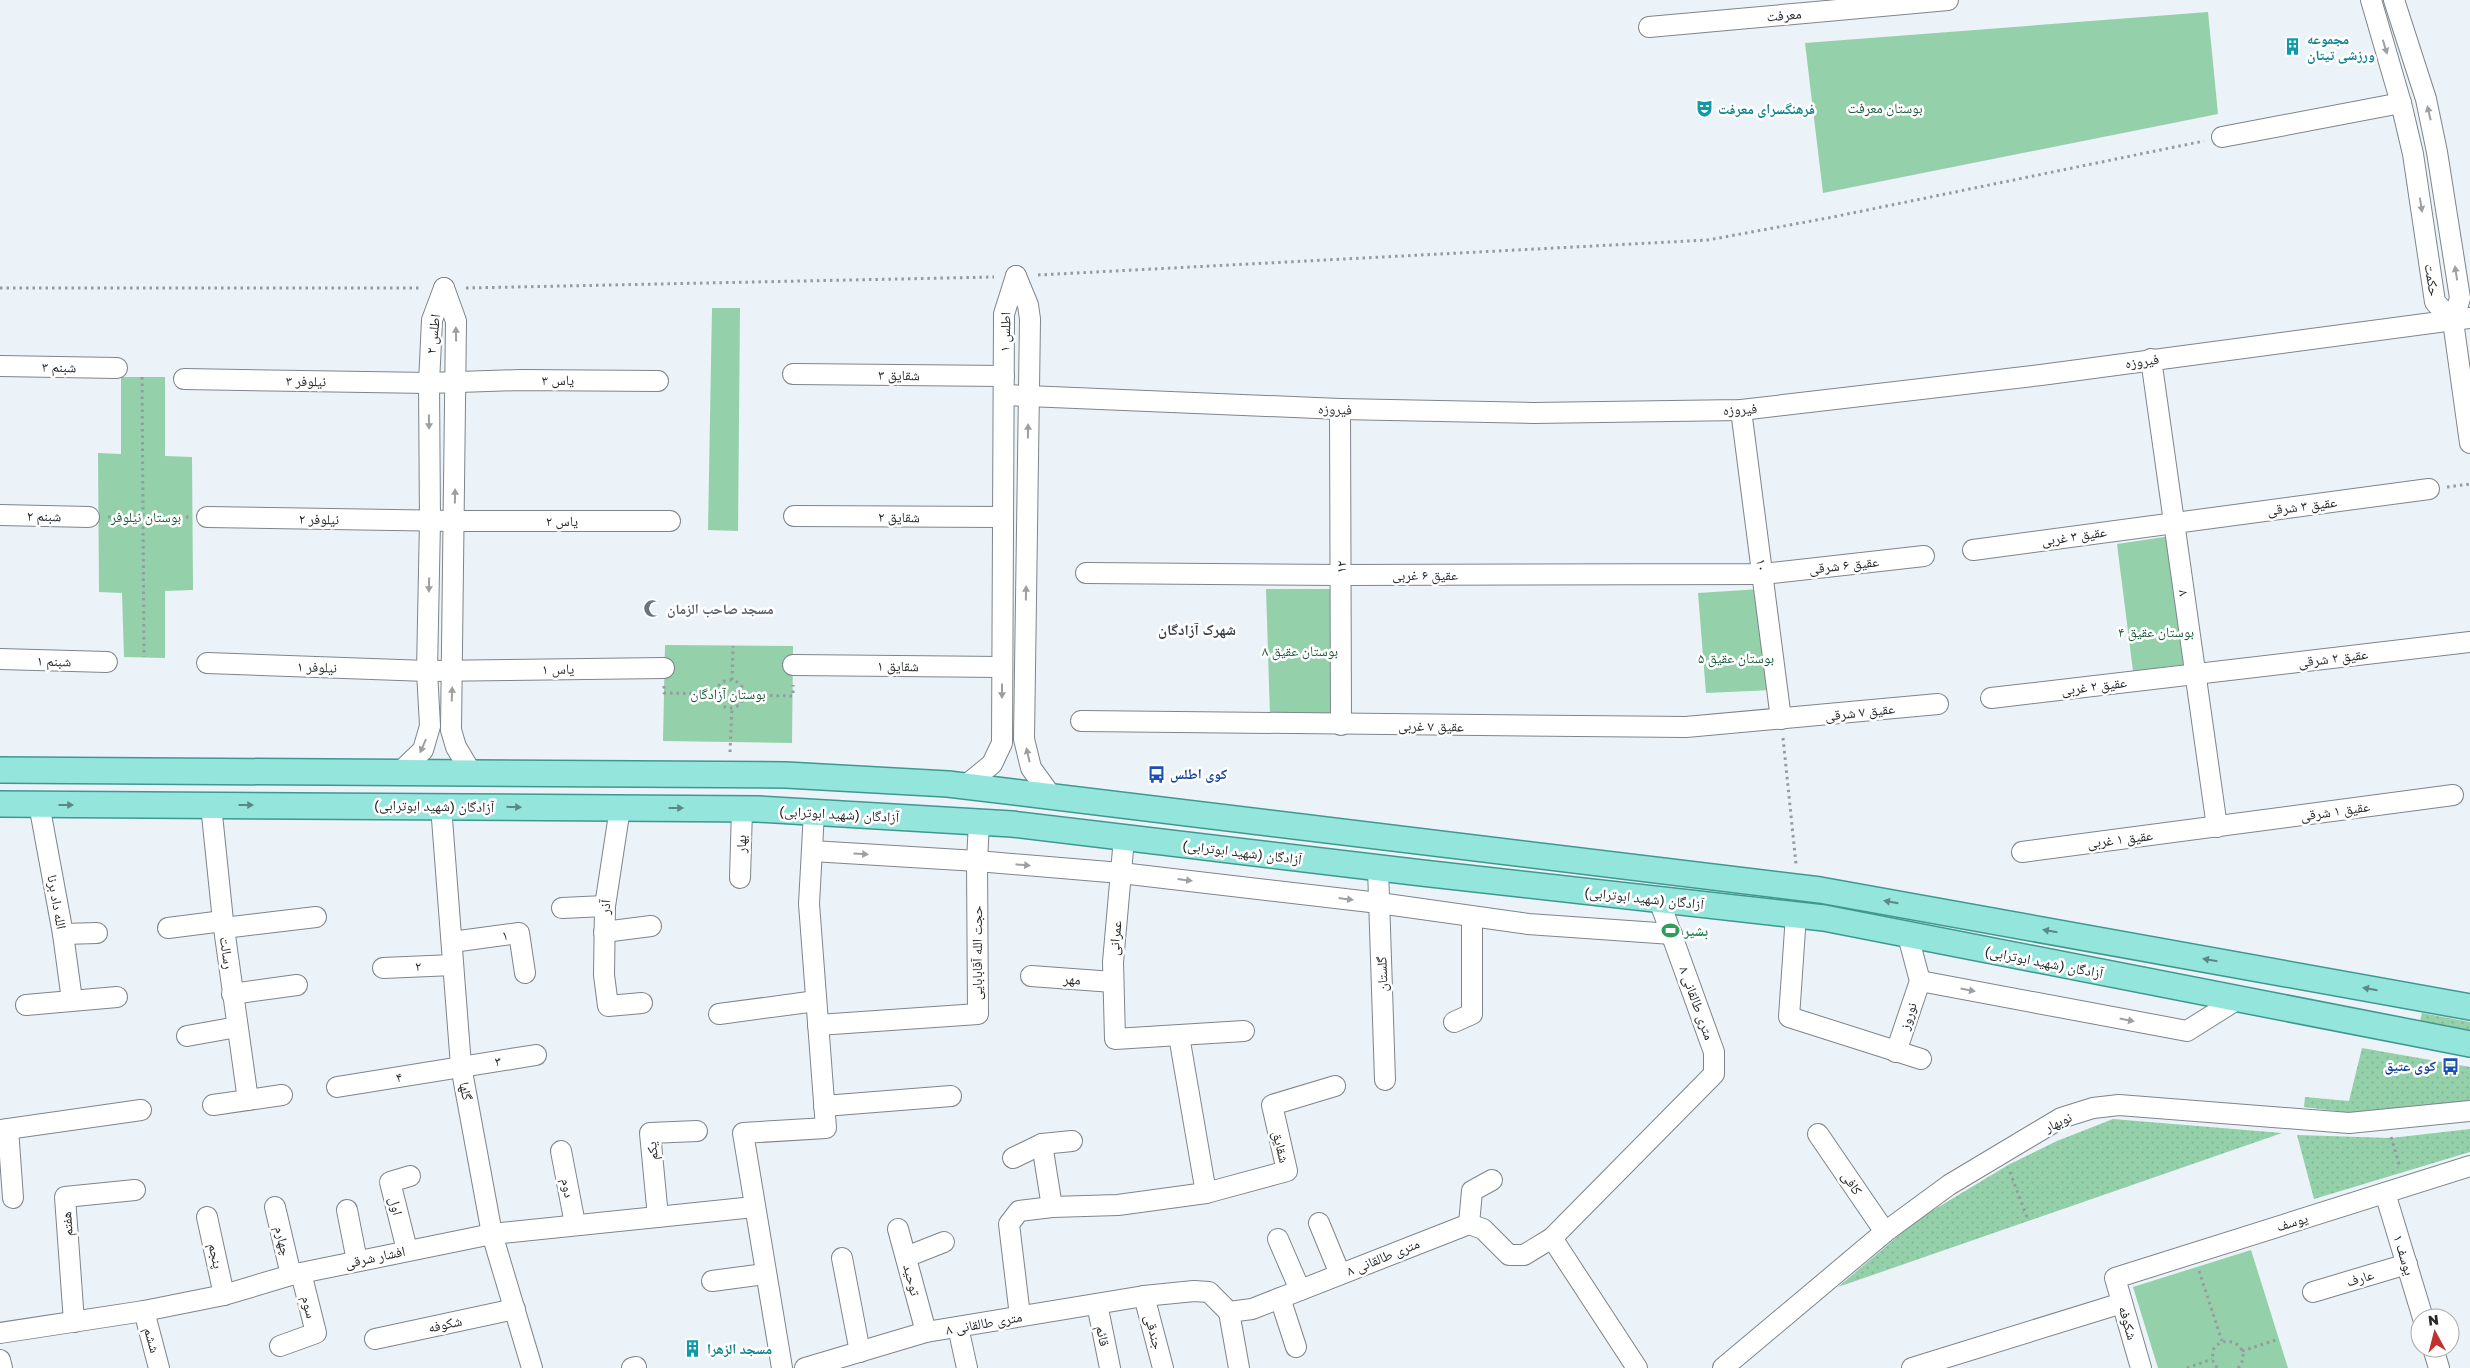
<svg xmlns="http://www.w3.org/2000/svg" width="2470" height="1368" font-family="'Golos Text','Noto Naskh Arabic',sans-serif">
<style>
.grass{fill:url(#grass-dots)}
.green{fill:#94d0a9}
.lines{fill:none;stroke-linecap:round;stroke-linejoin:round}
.minor-casing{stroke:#7e858a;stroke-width:22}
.major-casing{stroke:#3f988f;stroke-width:28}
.path{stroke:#959b9f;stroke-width:3;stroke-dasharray:2.5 4;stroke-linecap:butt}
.minor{stroke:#fff;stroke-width:20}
.major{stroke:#94e5dc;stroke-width:25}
.oneway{fill:#9d9fa0}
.oneway2{fill:#5d8784}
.labels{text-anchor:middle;stroke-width:5;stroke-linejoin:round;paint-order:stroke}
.street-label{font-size:14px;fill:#26292b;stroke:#fff}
.culture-label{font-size:14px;font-weight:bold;fill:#0d838f;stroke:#fff;text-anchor:start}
.park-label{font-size:14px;fill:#1d5837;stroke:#fff}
.worship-label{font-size:14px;font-weight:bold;fill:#5b616d;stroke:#fff;text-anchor:start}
.transit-label{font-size:14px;font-weight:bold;fill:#164399;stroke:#fff;text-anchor:start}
.leisure-label{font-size:14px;font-weight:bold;fill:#27864d;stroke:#fff;text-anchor:start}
.neighbourhood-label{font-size:15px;font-weight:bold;fill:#393f44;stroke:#fff}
</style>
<defs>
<pattern id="grass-dots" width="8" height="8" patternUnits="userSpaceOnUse" patternTransform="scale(1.25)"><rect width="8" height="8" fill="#94d0a9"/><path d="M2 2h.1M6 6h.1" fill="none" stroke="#7fb392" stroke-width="1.8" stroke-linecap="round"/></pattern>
</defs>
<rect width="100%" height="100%" fill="#ebf3f8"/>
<g class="grass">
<polygon points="2422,1013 2470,1022 2470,1034 2419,1025"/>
<polygon points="2362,1048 2470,1067 2470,1102 2351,1113 2304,1107 2305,1097 2349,1101"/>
<polygon points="2113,1119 2282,1133 1838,1287 1917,1220 2008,1165 2057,1141"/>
<polygon points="2470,1129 2470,1152 2314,1199 2297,1135 2391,1138"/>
</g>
<g class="green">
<polygon points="2208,12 2218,114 1823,193 1805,43"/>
<polygon points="712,308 740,308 738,531 708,530"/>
<polygon points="121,377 165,377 165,456 192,457 193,590 165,591 165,658 124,657 122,593 99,592 98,453 121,454"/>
<polygon points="2171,536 2189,664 2133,671 2117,544"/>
<polygon points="1266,589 1332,589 1333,714 1270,716"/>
<polygon points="1761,589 1772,690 1706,693 1698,593"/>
<polygon points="665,645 793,646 792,743 663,741"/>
<polygon points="2251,1250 2288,1368 2158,1368 2133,1287"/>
</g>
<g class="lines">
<defs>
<g id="minor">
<polyline points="2371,0 2401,103 2413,154 2435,302 2453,321"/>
<polyline points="2394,0 2426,99 2437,152 2460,298 2453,321 2470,443"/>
<polyline points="1649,27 1948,0"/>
<polyline points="2222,137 2401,103"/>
<polyline points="1016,276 1028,305 1030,319 1024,739 1031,768 1052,797"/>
<polyline points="444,288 456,321 451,730 456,747 471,772"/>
<polyline points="2151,359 2217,827"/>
<polyline points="0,366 117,368"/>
<polyline points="793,374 1004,376"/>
<polyline points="184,379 429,383 520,380 658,381"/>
<polyline points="1004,395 1340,409 1533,413 1741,410 2041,375 2470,318"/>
<polyline points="1340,409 1341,725"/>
<polyline points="1741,410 1781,719"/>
<polyline points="0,515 89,517"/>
<polyline points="794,516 1003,517"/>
<polyline points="207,517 455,521 670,521"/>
<polyline points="1973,550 2429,489"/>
<polyline points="1086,573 1341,575 1763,574 1924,556"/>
<polyline points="0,659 107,662"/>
<polyline points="207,663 427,671 664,668"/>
<polyline points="793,665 1002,667"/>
<polyline points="1991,698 2470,642"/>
<polyline points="1081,721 1686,727 1938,704"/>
<polyline points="400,772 423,750 430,726 427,671 430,521 429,383 432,320 444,288"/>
<polyline points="965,786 992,764 1002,743 1004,314 1016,276"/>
<polyline points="39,804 63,934 72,1000"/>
<polyline points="211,805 223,921 248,1100"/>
<polyline points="441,806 461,1066 492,1234 532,1368"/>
<polyline points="620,808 605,906 604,975 608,1006 642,1003"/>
<polyline points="1124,838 1113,962 1115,1039 1244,1031"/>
<polyline points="812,851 977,861 1121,873 1379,903 1528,924 1672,934"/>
<polyline points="2022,852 2453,795"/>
<polyline points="1378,868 1385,1080"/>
<polyline points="740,878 742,809"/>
<polyline points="562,908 605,906"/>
<polyline points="1796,915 1789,1017 1921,1059"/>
<polyline points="168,928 223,921"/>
<polyline points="224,928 316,917"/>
<polyline points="604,932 651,926"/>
<polyline points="63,934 97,933"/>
<polyline points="1908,936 1920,981"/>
<polyline points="452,942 519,933 525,973"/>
<polyline points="383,968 453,965"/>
<polyline points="1031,976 1113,982"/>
<polyline points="1920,981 2187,1031 2238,999"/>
<polyline points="232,994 297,985"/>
<polyline points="26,1005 117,997"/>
<polyline points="719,1014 816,1001"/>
<polyline points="1454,1022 1472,1014 1472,917"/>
<polyline points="818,1025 978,1014 977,861 979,822"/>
<polyline points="187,1036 237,1027"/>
<polyline points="1896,1052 1920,981"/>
<polyline points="337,1087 536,1055"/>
<polyline points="213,1105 282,1095"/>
<polyline points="824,1106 951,1096"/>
<polyline points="8,1129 13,1198"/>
<polyline points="0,1130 141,1110"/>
<polyline points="1818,1134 1885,1232"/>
<polyline points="1042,1144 1052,1207"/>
<polyline points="561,1151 575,1224"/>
<polyline points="1013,1158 1042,1144 1072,1141"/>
<polyline points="1206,1193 1287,1171 1272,1105 1335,1086"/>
<polyline points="2385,1193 2423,1318"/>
<polyline points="275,1207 291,1275"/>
<polyline points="347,1210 357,1261"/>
<polyline points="207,1217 224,1295"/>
<polyline points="658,1217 650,1133 697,1131"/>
<polyline points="1319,1223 1340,1274"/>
<polyline points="1469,1224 1472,1191 1492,1180"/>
<polyline points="898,1229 926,1332"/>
<polyline points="1552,1238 1637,1368"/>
<polyline points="1278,1239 1300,1290"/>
<polyline points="407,1250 390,1182 410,1176"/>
<polyline points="906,1257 944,1242"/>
<polyline points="842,1258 860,1352"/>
<polyline points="712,1281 765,1274"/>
<polyline points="2313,1292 2407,1264"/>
<polyline points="1144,1296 1163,1368"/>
<polyline points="1280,1298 1296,1347"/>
<polyline points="1097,1304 1110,1368"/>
<polyline points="144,1311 159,1368"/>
<polyline points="1229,1312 1239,1368"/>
<polyline points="1020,1316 1009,1224 1019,1211 1052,1207 1118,1205 1206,1193 1179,1036"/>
<polyline points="74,1322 65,1197 135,1190"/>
<polyline points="958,1327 967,1368"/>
<polyline points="0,1333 144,1311 224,1295 291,1275 492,1234 754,1207"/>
<polyline points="375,1339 515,1309"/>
<polyline points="280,1346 316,1333 301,1273"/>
<polyline points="2433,1348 2439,1368"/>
<polyline points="0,1360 2,1368"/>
<polyline points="632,1368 636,1367"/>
<polyline points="782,1368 743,1133 826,1128 809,904 814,812"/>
<polyline points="805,1368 926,1332 1144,1296 1194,1291 1209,1292 1229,1312 1252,1309 1469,1224 1483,1229 1509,1255 1524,1255 1552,1238 1714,1074 1714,1052 1659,900"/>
<polyline points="1723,1368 1885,1232 1949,1185 2061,1118 2093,1108 2119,1105 2349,1123 2470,1111"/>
<polyline points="1912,1368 2122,1303"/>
<polyline points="2141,1368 2115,1278 2470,1166"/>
</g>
<g id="major">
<polyline points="0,770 786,775 948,784 1820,890 2470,1007"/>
<polyline points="0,804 758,809 1012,824 1422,873 1824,918 2470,1044"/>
</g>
</defs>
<use href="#minor" class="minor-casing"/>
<use href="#major" class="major-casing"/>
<g class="path">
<polyline points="1038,275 1708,240 1833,217 2204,141"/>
<polyline points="0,288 422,288"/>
<polyline points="466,288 994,277"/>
<polyline points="142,377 144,657"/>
<polyline points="2447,487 2470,484"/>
<polyline points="108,517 189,517"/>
<polyline points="732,680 733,646"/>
<circle cx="730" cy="694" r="14"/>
<polyline points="664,686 664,693 716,694"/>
<polyline points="744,695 793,696 793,685"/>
<polyline points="1783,738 1796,864"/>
<polyline points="730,752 732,708"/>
<polyline points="2391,1137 2400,1167"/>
<polyline points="2010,1172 2028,1220"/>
<polyline points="2199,1271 2222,1341"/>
<polyline points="2242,1351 2279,1339"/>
<polyline points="2187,1368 2212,1359"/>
<path d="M2217,1368L2212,1359L2214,1348C2229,1331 2254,1350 2238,1368"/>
</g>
<use href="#minor" class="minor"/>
<use href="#major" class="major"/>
</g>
<defs><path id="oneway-solid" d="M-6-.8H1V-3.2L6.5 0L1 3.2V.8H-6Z" transform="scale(1.25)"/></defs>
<g class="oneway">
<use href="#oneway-solid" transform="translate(2385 47) rotate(73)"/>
<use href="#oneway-solid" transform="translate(2429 113) rotate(-103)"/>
<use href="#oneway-solid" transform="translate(2421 205) rotate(81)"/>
<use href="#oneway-solid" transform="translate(2456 273) rotate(-99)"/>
<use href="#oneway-solid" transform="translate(456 334) rotate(-91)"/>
<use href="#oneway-solid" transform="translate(429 422) rotate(89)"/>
<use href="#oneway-solid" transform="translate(1028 431) rotate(-89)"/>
<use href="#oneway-solid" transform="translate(455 496) rotate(-89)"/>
<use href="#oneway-solid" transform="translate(429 585) rotate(91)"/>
<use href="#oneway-solid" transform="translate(1026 593) rotate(-89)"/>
<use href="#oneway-solid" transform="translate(1002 691) rotate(90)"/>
<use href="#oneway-solid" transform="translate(452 694) rotate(-88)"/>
<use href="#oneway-solid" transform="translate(423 746) rotate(114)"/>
<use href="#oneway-solid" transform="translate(1028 755) rotate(-103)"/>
<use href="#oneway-solid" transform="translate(861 854) rotate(3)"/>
<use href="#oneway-solid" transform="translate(1023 865) rotate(5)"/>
<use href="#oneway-solid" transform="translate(1185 880) rotate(7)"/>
<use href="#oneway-solid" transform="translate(1346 899) rotate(7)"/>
<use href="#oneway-solid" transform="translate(1968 990) rotate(11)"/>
<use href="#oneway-solid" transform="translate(2127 1020) rotate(11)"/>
</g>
<g class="oneway2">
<use href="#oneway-solid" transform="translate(66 805)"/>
<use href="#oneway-solid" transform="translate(246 805)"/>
<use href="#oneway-solid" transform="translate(514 807) rotate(1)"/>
<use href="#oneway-solid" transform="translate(676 808)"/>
<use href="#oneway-solid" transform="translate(1891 902) rotate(-170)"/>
<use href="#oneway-solid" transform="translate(2050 931) rotate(-170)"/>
<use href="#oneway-solid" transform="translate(2210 960) rotate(-170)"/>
<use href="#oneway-solid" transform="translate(2370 989) rotate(-170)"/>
</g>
<defs>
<symbol id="building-bare" viewBox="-9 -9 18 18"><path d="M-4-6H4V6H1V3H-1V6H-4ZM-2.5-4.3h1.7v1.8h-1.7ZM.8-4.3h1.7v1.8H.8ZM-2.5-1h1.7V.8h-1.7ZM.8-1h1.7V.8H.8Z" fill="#0f9aa8" stroke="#fff" stroke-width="2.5" paint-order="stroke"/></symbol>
<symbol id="theatre-bare" viewBox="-9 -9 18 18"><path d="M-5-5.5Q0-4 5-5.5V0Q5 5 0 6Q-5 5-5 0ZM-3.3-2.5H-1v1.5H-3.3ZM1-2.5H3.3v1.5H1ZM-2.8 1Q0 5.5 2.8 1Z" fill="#0f9aa8" stroke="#fff" stroke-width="2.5" paint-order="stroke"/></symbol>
<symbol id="mosque-bare" viewBox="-9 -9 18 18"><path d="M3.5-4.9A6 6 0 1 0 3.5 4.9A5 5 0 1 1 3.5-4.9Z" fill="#6b7280" stroke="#fff" stroke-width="2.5" paint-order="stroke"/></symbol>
<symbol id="bus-bare" viewBox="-9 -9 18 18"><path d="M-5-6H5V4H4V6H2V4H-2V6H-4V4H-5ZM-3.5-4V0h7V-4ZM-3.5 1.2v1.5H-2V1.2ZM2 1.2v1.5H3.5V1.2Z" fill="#1a4fb4" stroke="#fff" stroke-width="2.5" paint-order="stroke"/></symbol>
<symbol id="stadium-bare" viewBox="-9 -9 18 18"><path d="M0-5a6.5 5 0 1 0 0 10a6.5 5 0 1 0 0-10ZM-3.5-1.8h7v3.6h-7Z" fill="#2e9e5b" stroke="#fff" stroke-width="2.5" paint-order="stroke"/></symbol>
</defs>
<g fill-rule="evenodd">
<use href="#building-bare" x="2280" y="34" width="25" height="25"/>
<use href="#theatre-bare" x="1692" y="96" width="25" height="25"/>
<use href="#mosque-bare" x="640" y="596" width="25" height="25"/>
<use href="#bus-bare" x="1144" y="762" width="25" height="25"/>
<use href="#stadium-bare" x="1658" y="918" width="25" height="25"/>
<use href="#bus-bare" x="2438" y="1054" width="25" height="25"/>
<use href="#building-bare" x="680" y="1336" width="25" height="25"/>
</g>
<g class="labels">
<g class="street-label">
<text transform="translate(1784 15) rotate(-5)" y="5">معرفت</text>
<text transform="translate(2432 280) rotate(81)" y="5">حکمت</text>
<text transform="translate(1005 332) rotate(-88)" y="5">اطلس ۱</text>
<text transform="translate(433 334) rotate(-83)" y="5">اطلس ۲</text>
<text transform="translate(2142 361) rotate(-8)" y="5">فیروزه</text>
<text transform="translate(59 367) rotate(1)" y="5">شبنم ۳</text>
<text transform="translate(899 375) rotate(1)" y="5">شقایق ۳</text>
<text x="558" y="385">یاس ۳</text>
<text transform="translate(306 381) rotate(1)" y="5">نیلوفر ۳</text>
<text transform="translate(1335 409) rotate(2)" y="5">فیروزه</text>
<text transform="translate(1740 409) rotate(-3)" y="5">فیروزه</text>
<text transform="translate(2302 506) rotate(-7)" y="5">عقیق ۳ شرقی</text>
<text transform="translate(44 516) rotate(1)" y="5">شبنم ۲</text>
<text transform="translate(899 517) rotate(1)" y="5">شقایق ۲</text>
<text transform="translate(319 519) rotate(1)" y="5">نیلوفر ۲</text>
<text x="562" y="526">یاس ۲</text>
<text transform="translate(2074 536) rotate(-8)" y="5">عقیق ۳ غربی</text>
<text transform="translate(1762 565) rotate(82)" y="5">۱۰</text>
<text transform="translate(1844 565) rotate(-6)" y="5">عقیق ۶ شرقی</text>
<text transform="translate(1341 567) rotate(-90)" y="5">۱۲</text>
<text x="1425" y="580">عقیق ۶ غربی</text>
<text transform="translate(2184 593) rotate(82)" y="5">۸</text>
<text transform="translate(2333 658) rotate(-7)" y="5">عقیق ۲ شرقی</text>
<text transform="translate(54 661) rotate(2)" y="5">شبنم ۱</text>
<text transform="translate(898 666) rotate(1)" y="5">شقایق ۱</text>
<text transform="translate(317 667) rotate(2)" y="5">نیلوفر ۱</text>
<text transform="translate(558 669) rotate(-1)" y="5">یاس ۱</text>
<text transform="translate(2094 686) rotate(-7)" y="5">عقیق ۲ غربی</text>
<text transform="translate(1860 712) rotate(-6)" y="5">عقیق ۷ شرقی</text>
<text transform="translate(1431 726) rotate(1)" y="5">عقیق ۷ غربی</text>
<text transform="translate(434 806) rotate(1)" y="5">آزادگان (شهید ابوترابی)</text>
<text transform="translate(2335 811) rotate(-8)" y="5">عقیق ۱ شرقی</text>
<text transform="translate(839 814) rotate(3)" y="5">آزادگان (شهید ابوترابی)</text>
<text transform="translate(2120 839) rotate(-7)" y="5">عقیق ۱ غربی</text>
<text transform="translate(741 844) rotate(-89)" y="5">بهار</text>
<text transform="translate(1242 852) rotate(7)" y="5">آزادگان (شهید ابوترابی)</text>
<text transform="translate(1644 898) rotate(6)" y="5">آزادگان (شهید ابوترابی)</text>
<text transform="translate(57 902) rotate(80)" y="5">الله داد برنا</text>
<text transform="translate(605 907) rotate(-85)" y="5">آذر</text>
<text transform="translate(505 935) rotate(-8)" y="5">۱</text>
<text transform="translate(1115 938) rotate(-85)" y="5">عمرانی</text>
<text transform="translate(227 953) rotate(82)" y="5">رسالت</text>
<text transform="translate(977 953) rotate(-90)" y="5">حجت الله آقابابایی</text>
<text transform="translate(2044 962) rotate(11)" y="5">آزادگان (شهید ابوترابی)</text>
<text transform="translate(418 966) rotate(-3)" y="5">۲</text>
<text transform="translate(1382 974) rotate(-92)" y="5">گلستان</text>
<text transform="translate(1072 979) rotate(4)" y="5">مهر</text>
<text transform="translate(1697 1003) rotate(70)" y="5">۸ متری طالقانی</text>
<text transform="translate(1908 1016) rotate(-72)" y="5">نوروز</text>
<text transform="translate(498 1061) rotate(-8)" y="5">۳</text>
<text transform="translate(399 1077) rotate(-10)" y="5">۴</text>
<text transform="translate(466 1091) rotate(79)" y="5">گلها</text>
<text transform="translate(2058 1122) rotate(-25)" y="5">نوبهار</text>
<text transform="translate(1281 1147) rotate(77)" y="5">شقایق</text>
<text transform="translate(652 1151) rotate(-96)" y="5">یکم</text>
<text transform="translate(1852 1183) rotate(56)" y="5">کافی</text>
<text transform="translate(568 1188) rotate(79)" y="5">دوم</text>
<text transform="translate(396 1206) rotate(76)" y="5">اول</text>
<text transform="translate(2292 1222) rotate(-17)" y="5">یوسف</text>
<text transform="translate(67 1224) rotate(-94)" y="5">هفتم</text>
<text transform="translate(283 1241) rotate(77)" y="5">چهارم</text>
<text transform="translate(2404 1255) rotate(73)" y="5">یوسف ۱</text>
<text transform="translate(216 1256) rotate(78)" y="5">پنجم</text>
<text transform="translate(375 1257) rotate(-12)" y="5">افشار شرقی</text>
<text transform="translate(1383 1257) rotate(-22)" y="5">۸ متری طالقانی</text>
<text transform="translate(2360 1278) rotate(-17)" y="5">عارف</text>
<text transform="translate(912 1280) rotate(75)" y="5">توحید</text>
<text transform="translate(309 1307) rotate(76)" y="5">سوم</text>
<text transform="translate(984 1323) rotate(-10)" y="5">۸ متری طالقانی</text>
<text transform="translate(2128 1323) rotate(74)" y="5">شکوفه</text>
<text transform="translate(445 1324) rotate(-12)" y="5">شکوفه</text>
<text transform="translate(1154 1332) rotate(75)" y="5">جندقی</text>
<text transform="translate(1103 1336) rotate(79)" y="5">قائم</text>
<text transform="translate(152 1340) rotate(74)" y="5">ششم</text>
</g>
<g class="culture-label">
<text x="2307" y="44">مجموعه<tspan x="2307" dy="16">ورزشی تیتان</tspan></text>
<text x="1718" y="114">فرهنگسرای معرفت</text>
<text x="707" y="1354">مسجد الزهرا</text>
</g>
<g class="park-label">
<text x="1885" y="113">بوستان معرفت</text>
<text x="146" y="522">بوستان نیلوفر</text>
<text x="2156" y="637">بوستان عقیق ۴</text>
<text x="1300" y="656">بوستان عقیق ۸</text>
<text x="1736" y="663">بوستان عقیق ۵</text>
<text x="728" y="699">بوستان آزادگان</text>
</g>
<g class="worship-label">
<text x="667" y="614">مسجد صاحب الزمان</text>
</g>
<g class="transit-label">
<text x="1170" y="779">کوی اطلس</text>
<text x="2436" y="1071" text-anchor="end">کوی عتیق</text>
</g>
<g class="leisure-label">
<text x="1684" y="936">بشیر</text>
</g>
<g class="neighbourhood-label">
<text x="1197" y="635">شهرک آزادگان</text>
</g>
</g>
<g transform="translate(2435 1333) rotate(353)"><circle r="24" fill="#ffffff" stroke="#a8a9aa"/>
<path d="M0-4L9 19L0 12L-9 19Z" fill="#c1322e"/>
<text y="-8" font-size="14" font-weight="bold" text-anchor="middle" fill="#26292b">N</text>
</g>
</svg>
